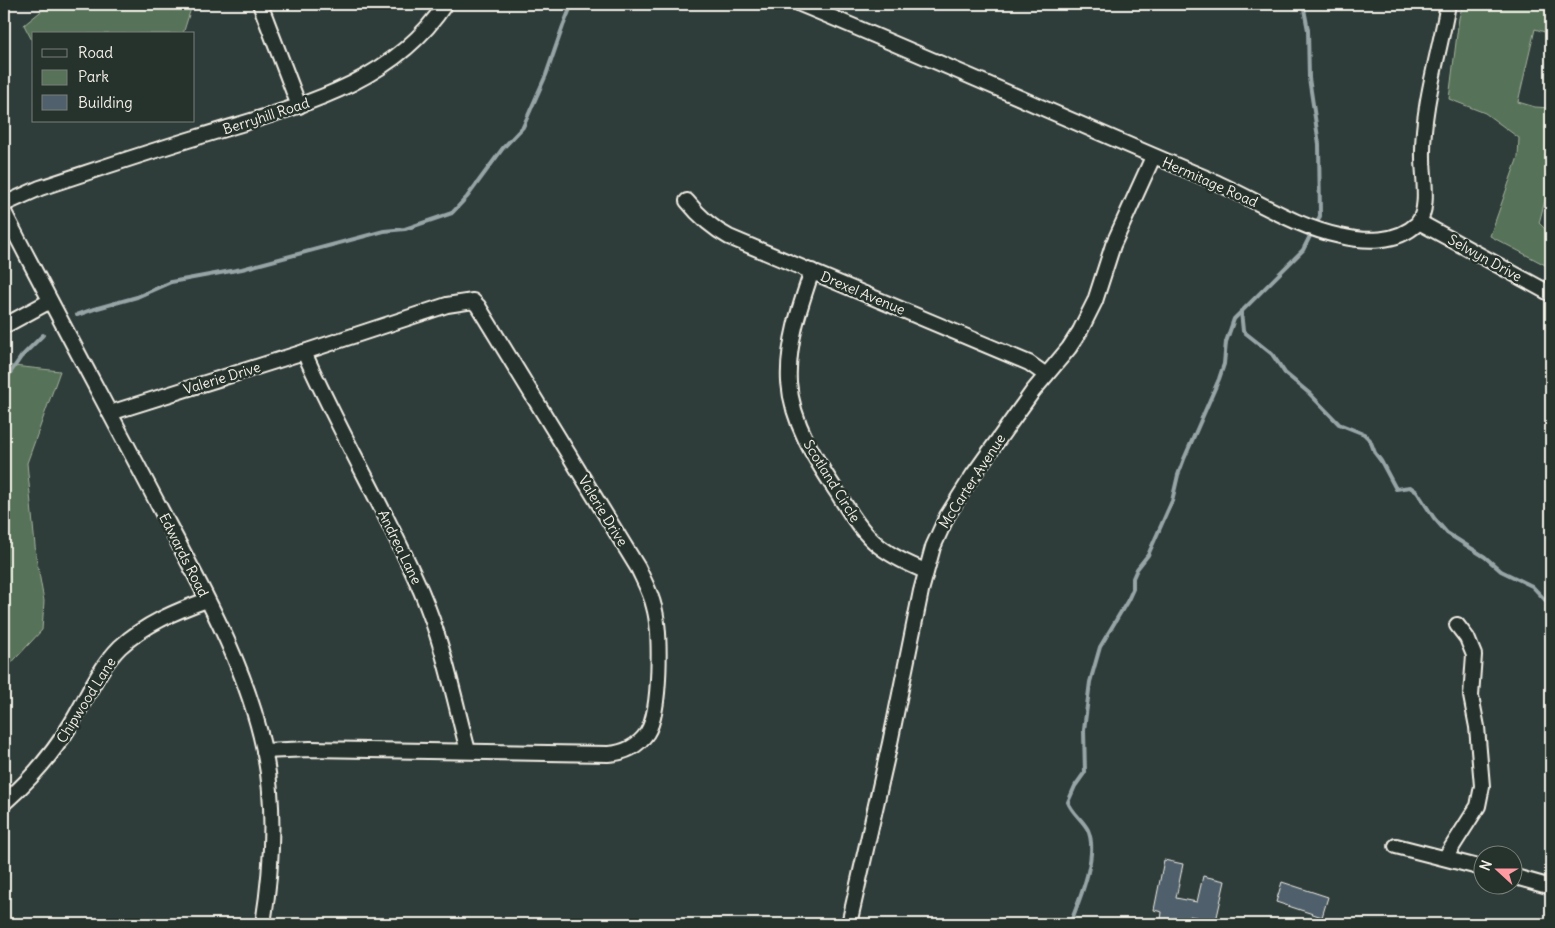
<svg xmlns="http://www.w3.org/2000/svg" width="1555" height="928" font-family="Delius,sans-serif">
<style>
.green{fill:#577258;stroke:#a6b2a0}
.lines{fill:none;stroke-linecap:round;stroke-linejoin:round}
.stream{stroke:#98a5a7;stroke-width:4}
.building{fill:#50606c;stroke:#f4f1e8}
.minor-casing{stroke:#f4f1e8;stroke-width:18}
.minor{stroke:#26332d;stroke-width:14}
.labels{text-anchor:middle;stroke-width:5;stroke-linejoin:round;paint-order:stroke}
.street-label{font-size:14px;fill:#f4f1e8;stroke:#26332d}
</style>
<rect width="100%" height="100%" fill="#2e3c3a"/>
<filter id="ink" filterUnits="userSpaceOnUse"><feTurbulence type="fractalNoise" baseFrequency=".02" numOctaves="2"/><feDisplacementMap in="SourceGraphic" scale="10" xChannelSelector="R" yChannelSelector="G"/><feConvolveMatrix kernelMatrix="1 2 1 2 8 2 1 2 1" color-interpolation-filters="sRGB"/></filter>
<g filter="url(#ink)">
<g class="green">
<polygon points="50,4 192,4 192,5 183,34 34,34 34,44 24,25"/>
<polygon points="1463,4 1551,4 1551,34 1535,29 1518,102 1535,107 1551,108 1551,178 1539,223 1551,235 1551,268 1490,236 1518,157 1519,138 1485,113 1449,99 1459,18"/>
<polygon points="4,365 60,371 27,463 36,556 44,601 42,630 4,671"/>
</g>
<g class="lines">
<g class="stream">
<polyline points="1241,311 1243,331 1272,354 1285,373 1309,393 1339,424 1364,434 1370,440 1375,453 1381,461 1396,489 1410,487 1417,492 1434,518 1447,533 1485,557 1501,571 1532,586 1548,603 1551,621"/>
<polyline points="77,315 94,309 137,297 171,282 242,269 384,231 405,229 452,213 467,197 503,148 523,127 546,75 563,26 572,4"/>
<polyline points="4,382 21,357 43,335"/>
<polyline points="1551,632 1551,652"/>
<path d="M1070,924C1079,901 1099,855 1088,830C1083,820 1072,813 1068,802L1075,786L1085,772L1084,730L1090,682L1100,647L1128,600L1133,589V578L1137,569L1148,555L1172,501L1178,475L1184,459L1219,379L1224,364L1226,342L1234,319L1303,250L1320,216L1319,144L1309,78L1308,30L1303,4"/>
</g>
</g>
<g class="building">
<polygon points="1164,860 1183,864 1176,898 1197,902 1203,876 1225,881 1216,921 1190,916 1188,924 1161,920 1162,912 1154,910"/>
<polygon points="1282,882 1328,897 1322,917 1276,902"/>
</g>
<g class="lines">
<defs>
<g id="minor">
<polyline points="260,4 299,106"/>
<path d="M800,4C938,61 1075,123 1213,181C1254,199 1296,227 1340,236C1365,242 1397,243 1417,224C1430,210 1423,176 1423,158C1422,105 1439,56 1448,4"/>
<path d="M687,201C699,216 712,228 729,237L1029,363L1046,375"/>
<path d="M4,204L40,188C92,171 145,153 198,137C287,109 391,88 445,4"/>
<path d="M4,212C55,311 108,409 160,508C200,585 246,664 264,750C276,806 272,868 263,924"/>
<polyline points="1419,222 1551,294"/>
<path d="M812,271C800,306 787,344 789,382C792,423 815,459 837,492C849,511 861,532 879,546C893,557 909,564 925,571"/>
<polyline points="4,326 50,301"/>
<path d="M304,352C340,434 386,510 421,591C443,642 454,698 468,751"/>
<path d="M110,413L304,352L447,305L473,301L478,306L638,568C644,581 651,593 654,607C661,632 661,711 647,733C638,746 624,753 608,754L310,749L264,751"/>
<path d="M4,803C30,780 53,754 71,724C87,698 98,669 120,647C145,624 176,611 207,600"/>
<polyline points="1396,846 1482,868"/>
<polyline points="1445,858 1478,806 1482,786 1477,727 1471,696 1474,655 1467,638 1457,625"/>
<polyline points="1512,876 1551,887"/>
<polyline points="849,924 890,743 921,591 933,547 947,516 973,475 1033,391 1069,348 1080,331 1095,301 1113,245 1153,157"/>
</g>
</defs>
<use href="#minor" class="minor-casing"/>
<use href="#minor" class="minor"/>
</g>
</g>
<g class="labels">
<g class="street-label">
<text transform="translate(266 116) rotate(-18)" y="5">Berryhill Road</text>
<text transform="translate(1210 182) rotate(24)" y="5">Hermitage Road</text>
<text transform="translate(1485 258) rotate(29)" y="5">Selwyn Drive</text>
<text transform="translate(863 293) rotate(23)" y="5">Drexel Avenue</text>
<text transform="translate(222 378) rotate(-17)" y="5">Valerie Drive</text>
<text transform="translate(832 481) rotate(58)" y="5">Scotland Circle</text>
<text transform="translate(972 481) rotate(-57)" y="5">McCarter Avenue</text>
<text transform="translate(603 511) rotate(58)" y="5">Valerie Drive</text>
<text transform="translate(400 547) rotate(64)" y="5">Andrea Lane</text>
<text transform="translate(184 555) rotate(63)" y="5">Edwards Road</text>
<text transform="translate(86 700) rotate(-58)" y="5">Chipwood Lane</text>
</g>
</g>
<rect width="1555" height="928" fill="none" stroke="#26332d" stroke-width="20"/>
<rect x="10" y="10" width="1535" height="908" fill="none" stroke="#f4f1e8" stroke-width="2" filter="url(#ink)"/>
<rect x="32" y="32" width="162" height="90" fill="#26332d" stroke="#787f78"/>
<rect x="42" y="49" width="25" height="8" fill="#26332d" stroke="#787f78"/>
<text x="78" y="58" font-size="15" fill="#f4f1e8">Road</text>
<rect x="42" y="70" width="25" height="15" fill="#577258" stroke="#787f78"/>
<text x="78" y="82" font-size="15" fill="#f4f1e8">Park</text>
<rect x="42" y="95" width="25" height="15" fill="#50606c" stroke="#787f78"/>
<text x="78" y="108" font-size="15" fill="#f4f1e8">Building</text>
<g transform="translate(1498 870) rotate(291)"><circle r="24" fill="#26332d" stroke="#787f78"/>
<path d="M0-4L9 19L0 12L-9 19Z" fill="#ff9aa2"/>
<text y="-8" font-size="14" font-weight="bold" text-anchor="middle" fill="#f4f1e8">N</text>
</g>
</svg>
